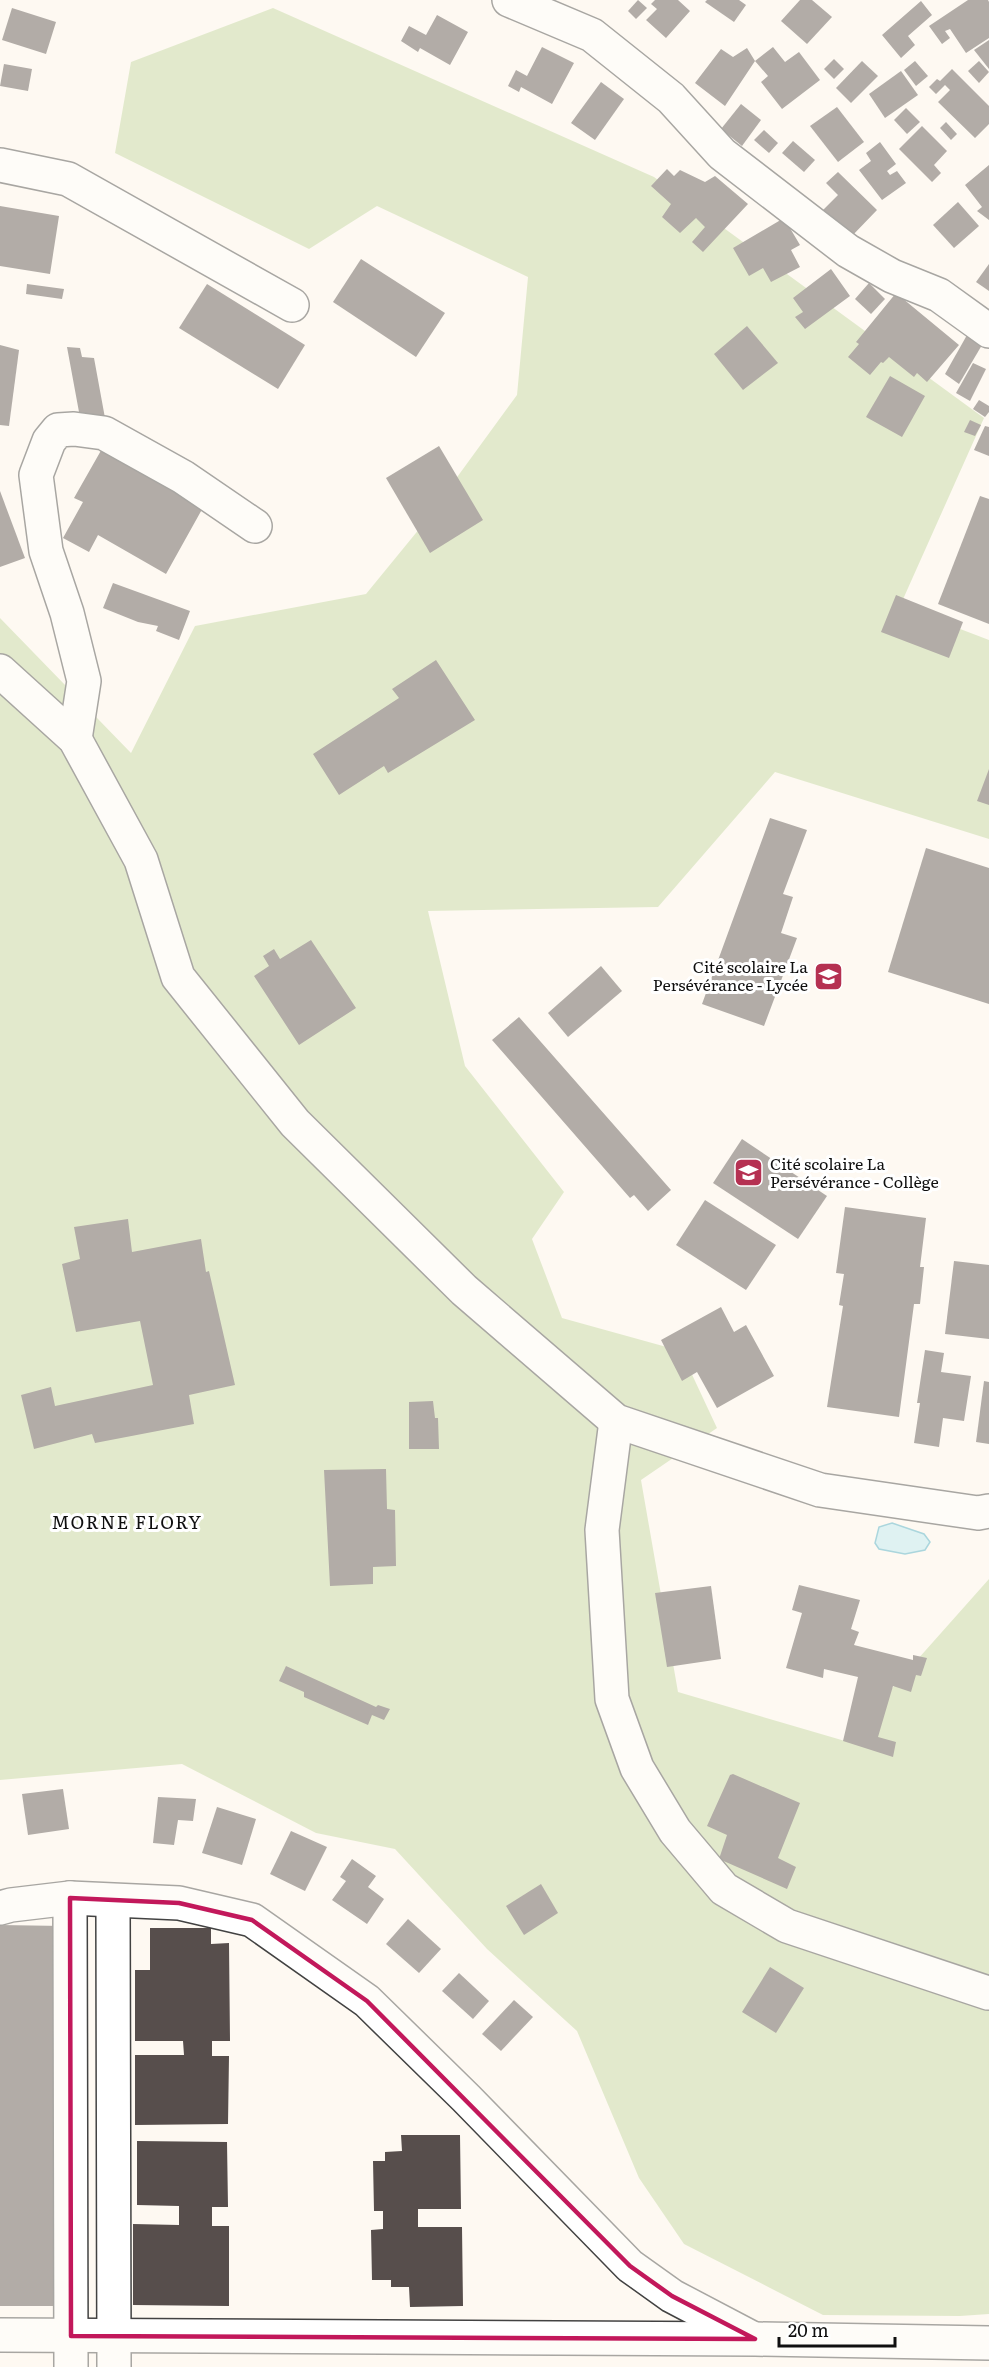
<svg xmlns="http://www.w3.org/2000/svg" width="989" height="2367" font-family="Literata,serif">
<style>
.forest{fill:#c2d69e}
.water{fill:#bae8f2;stroke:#47abc3;stroke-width:1.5}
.building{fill:#574e4c}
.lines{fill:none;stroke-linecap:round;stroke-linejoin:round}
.minor-casing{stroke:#424242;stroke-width:36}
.minor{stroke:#fff;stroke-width:33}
.marked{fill:none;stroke:#c2185b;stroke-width:4.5;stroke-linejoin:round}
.labels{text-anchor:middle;stroke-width:6;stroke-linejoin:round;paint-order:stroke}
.poi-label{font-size:16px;fill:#0f0f0f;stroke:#fff;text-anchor:end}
.neighbourhood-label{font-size:18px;letter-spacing:1.5px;fill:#0f0f0f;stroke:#fff}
</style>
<rect width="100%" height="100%" fill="#fef9f2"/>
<polygon class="forest" points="273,8 654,177 984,418 900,606 989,640 989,839 775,772 658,907 428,911 465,1066 564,1192 532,1239 562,1318 681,1351 717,1428 641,1480 678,1692 845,1741 989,1579 989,2314 960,2316 823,2315 684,2244 639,2178 577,2031 487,1949 395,1849 316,1833 182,1764 0,1780 0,618 131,753 195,626 366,594 420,528 517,395 528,277 377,206 309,249 115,153 131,62"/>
<polygon class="water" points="892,1523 924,1534 930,1542 925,1550 905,1554 879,1549 875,1543 879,1527"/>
<g class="building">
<polygon points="638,0 647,8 636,19 628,11"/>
<polygon points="655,0 678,0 690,11 666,38 646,20 657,9 651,4"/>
<polygon points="707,0 739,0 746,5 734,22 705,2"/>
<polygon points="800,0 812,0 832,17 807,44 781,21"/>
<polygon points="968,0 988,0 989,2 989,38 966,53 950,29 945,31 950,38 942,44 929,26"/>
<polygon points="921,1 932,15 908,36 915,45 901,58 882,35"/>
<polygon points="12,8 56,22 46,54 2,40"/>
<polygon points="437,15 468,32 450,65 420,48 418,52 401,41 409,26 426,35"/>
<polygon points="989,40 989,69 974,50"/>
<polygon points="542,47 574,63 552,104 521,87 519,92 508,86 516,70 527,76"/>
<polygon points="773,47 785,62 799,52 820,80 782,109 761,82 768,76 755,61"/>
<polygon points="747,48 755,61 725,106 695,83 721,49 733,57"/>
<polygon points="834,59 844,69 834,79 824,69"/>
<polygon points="862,61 878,76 851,103 836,88"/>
<polygon points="915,61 928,76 916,86 904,70"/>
<polygon points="979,61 989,72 979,83 968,71"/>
<polygon points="4,64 32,69 28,91 0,86"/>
<polygon points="952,69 989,106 989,124 975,138 938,102 950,90 945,85 936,94 929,87 937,79 940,81"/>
<polygon points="901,71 918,95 885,118 869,94"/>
<polygon points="601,82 624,99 595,140 571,123"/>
<polygon points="741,104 761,120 742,146 721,129"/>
<polygon points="837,107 864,142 838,162 810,126"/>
<polygon points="906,108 920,122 907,134 894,120"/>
<polygon points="946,122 957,134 951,140 940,128"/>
<polygon points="922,126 947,151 934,165 941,173 932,182 899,149"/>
<polygon points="764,130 778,143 769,153 754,140"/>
<polygon points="793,141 815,160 804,172 782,153"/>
<polygon points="880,142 896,164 887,171 890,175 897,171 906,183 882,200 859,170 871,161 866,153"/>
<polygon points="989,165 989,220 977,211 982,207 965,185"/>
<polygon points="667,169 674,176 680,170 705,182 715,176 748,204 703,252 692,242 705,227 696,218 680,233 662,217 671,204 651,186"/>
<polygon points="838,172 877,210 850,238 823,210 838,195 826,183"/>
<polygon points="958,202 979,226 954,248 933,225"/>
<polygon points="0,206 59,216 50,274 0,266"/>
<polygon points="784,218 800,245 791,250 800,267 771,282 763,268 749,276 733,248"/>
<polygon points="361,259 445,313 416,357 333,302"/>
<polygon points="989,264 989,291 976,282"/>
<polygon points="831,269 850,296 805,329 795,317 803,312 793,298"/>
<polygon points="869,283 885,299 871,314 855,299"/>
<polygon points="27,284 64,289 62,299 26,294"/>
<polygon points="207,284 305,345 278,389 179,328"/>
<polygon points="896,293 959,345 927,382 917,373 914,377 889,357 883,363 881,362 870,375 848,357 859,344 856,342"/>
<polygon points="747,326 778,363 743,390 714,354"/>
<polygon points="967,335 982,345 959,384 945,374"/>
<polygon points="0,345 19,350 9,426 0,425"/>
<polygon points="67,347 80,348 82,357 94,358 105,418 79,412"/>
<polygon points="973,363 986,369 970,401 956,393"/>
<polygon points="890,376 925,396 902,437 866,417"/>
<polygon points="979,400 989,406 989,412 985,417 973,409"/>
<polygon points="970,420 981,425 975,436 964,432"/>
<polygon points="985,426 989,427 989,456 974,450"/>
<polygon points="439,446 483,520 430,553 386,478"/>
<polygon points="103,447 205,504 166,574 98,535 89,552 63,538 83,502 74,498"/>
<polygon points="0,491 25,558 0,567"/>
<polygon points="980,496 989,499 989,624 938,604"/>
<polygon points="113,583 190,611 179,640 156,631 158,626 138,622 103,608"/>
<polygon points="896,595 963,622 949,658 881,632"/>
<polygon points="436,660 475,720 388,773 384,766 339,795 313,754 399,698 392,689"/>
<polygon points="989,769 989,805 977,801"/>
<polygon points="770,818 807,830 783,894 793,897 781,933 797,938 764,1026 702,1004"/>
<polygon points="926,848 989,868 989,1004 888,972"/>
<polygon points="311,940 356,1008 299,1045 254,976 269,966 263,956 274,949 280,959"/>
<polygon points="601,966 622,991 568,1037 548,1013"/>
<polygon points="519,1017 671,1190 648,1211 634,1195 630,1198 492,1040"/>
<polygon points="742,1139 827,1196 798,1239 713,1183"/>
<polygon points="705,1200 776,1245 746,1290 676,1245"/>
<polygon points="845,1207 926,1218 920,1267 924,1267 920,1304 914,1304 899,1417 827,1407 843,1306 839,1305 844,1274 836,1273"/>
<polygon points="128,1219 132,1252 201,1239 206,1272 209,1271 235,1385 189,1395 194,1424 95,1443 92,1434 34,1449 21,1395 51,1387 55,1406 153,1385 140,1321 76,1332 62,1264 80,1259 74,1227"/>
<polygon points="954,1261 989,1265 989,1339 945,1334"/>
<polygon points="721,1307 734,1332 746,1325 774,1376 717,1408 697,1372 682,1381 661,1340"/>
<polygon points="925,1350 944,1353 941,1372 971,1376 964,1421 943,1418 939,1447 914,1443 920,1403 917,1403"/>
<polygon points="984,1381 989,1382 989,1444 976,1442"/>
<polygon points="433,1401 435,1418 438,1418 439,1449 409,1449 409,1402"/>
<polygon points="386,1469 387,1509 395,1510 396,1566 373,1567 373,1584 330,1586 324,1470"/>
<polygon points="799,1585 860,1600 851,1629 859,1632 854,1645 913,1660 913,1655 927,1658 921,1676 916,1675 911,1692 893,1686 878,1737 896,1742 893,1757 843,1741 858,1677 824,1669 823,1678 786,1668 802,1613 792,1610"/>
<polygon points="711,1586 721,1659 667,1667 655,1593"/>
<polygon points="286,1666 376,1707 378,1705 390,1709 384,1720 372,1715 368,1725 304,1697 304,1692 279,1681"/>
<polygon points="733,1774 800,1803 778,1858 796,1867 787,1889 719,1859 727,1835 707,1826 730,1775"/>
<polygon points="63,1789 69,1829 28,1835 22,1794"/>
<polygon points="158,1797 196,1799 193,1821 178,1820 174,1845 153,1843"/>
<polygon points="217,1807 256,1819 242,1865 202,1853"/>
<polygon points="291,1831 327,1847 305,1891 270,1874"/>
<polygon points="352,1859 376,1876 368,1887 384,1899 367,1924 332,1900 346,1881 340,1877"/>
<polygon points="541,1884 558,1913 524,1935 506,1906"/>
<polygon points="408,1919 441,1949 419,1973 386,1944"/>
<polygon points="0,1925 64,1926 62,2306 0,2306"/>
<polygon points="150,1928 211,1928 211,1944 229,1943 230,2041 212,2041 212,2056 229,2056 228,2124 135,2125 135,2055 184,2055 183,2041 135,2041 135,1970 150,1970"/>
<polygon points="770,1967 804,1988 776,2033 742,2012"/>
<polygon points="459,1973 489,2001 473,2019 442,1991"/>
<polygon points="514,2000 533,2017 501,2051 482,2034"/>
<polygon points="401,2135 460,2135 461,2209 418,2209 418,2227 462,2227 463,2306 410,2307 409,2287 391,2287 391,2280 372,2280 371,2230 383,2229 383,2211 374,2211 373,2161 385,2161 385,2152 402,2151"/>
<polygon points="137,2141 227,2142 228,2207 212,2207 212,2226 229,2226 229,2306 133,2305 133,2224 179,2225 179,2206 137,2205"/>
</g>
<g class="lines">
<defs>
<g id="minor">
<polyline points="509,0 592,35 671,98 722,154 848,251 892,276 939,295 989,331"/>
<polyline points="0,165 68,179 292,305"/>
<polyline points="0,671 75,739 141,860 178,977 295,1123 464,1290 616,1421 820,1490 978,1513 989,1511"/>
<polyline points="75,739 84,681 67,613 46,551 36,475 49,441 58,430 74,429 104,433 183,477 255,526"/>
<polyline points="616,1421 602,1530 612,1699 637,1768 675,1831 724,1889 787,1926 988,1993"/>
<polyline points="70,1898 71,2367"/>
<polyline points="113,1902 114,2367"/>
<polyline points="0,1908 11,1905 70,1898 179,1903 252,1920 367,2001 466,2098 630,2266 672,2296 750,2337"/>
<polyline points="0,2335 755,2339 989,2343"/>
</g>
</defs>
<use href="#minor" class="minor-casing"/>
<use href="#minor" class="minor"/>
</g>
<path d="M0 0H989V2367H0ZM70,1898L179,1903L252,1920L367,2001L630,2266L672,2296L755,2339L71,2336Z" fill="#fef9f2" fill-opacity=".55" fill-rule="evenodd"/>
<path class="marked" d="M70,1898L179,1903L252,1920L367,2001L630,2266L672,2296L755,2339L71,2336Z"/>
<defs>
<symbol id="school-square" viewBox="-11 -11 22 22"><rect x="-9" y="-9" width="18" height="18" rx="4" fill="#b53152" stroke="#fff"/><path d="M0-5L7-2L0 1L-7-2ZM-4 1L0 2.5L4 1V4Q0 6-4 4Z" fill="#fff"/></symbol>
</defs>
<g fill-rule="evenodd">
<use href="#school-square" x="812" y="960" width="33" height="33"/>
<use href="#school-square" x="732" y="1156" width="33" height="33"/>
</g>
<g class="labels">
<g class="poi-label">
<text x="808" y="973">Cité scolaire La<tspan x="808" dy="18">Persévérance - Lycée</tspan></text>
<text x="770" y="1170" text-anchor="start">Cité scolaire La<tspan x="770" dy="18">Persévérance - Collège</tspan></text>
</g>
<g class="neighbourhood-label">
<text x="127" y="1529">MORNE FLORY</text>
</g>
</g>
<path d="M779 2337v9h116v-9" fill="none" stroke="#0f0f0f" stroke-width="3"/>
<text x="788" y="2337" font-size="18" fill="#0f0f0f" stroke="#ffffff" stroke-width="4.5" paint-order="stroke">20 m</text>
</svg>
